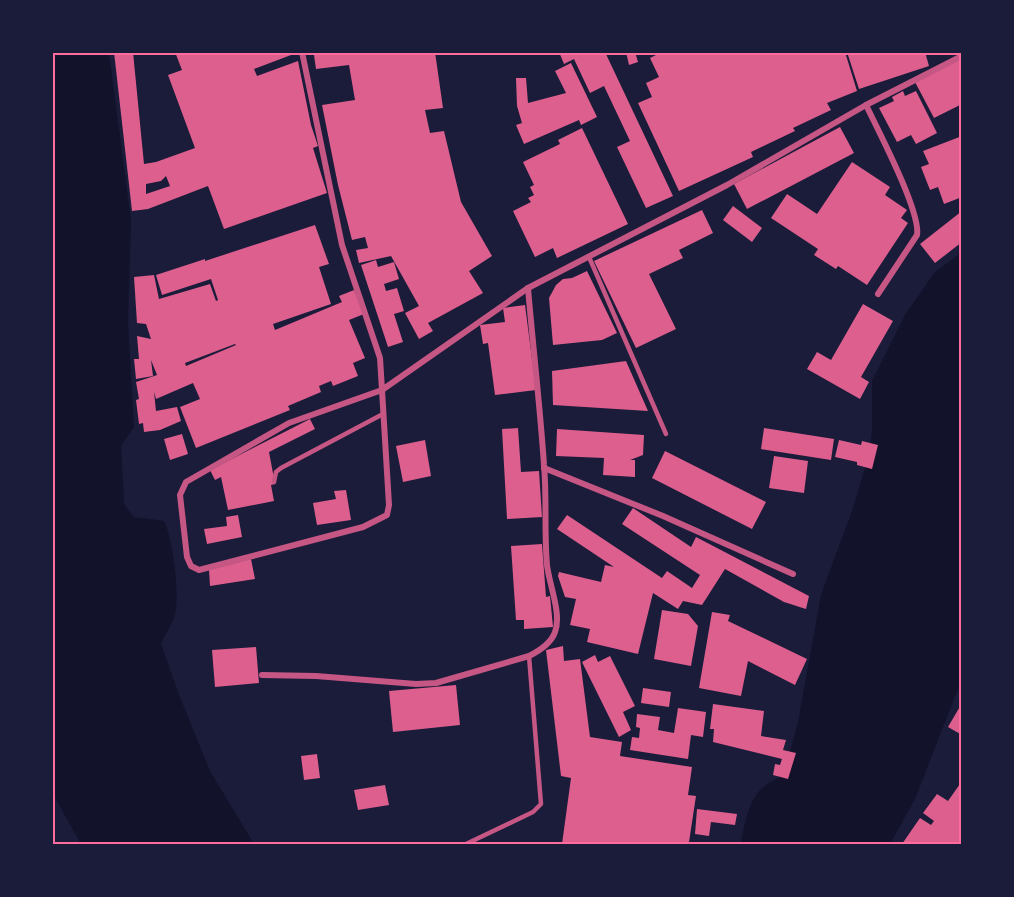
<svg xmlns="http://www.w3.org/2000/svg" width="1014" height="897" font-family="Manrope,sans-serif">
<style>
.water{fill:#12122b}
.building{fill:#dd5f8e;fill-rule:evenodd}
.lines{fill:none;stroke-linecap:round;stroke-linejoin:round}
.service{stroke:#c65784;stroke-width:4.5}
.minor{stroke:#c65784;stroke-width:6}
.neatline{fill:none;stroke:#ff6b9d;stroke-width:2}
</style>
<rect width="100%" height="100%" fill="#1b1b3a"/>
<g class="water">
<path d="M52,53H109L131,221L128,322L134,427L121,446L124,504L134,517L164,521C173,539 180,594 175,614C173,624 165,634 161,644L180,697L210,771L254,844H81L53,794Z"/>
<path d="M961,253V681L915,799L890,844H741C744,826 748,801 763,787C769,782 777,779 784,775L798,722L821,595L852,511L869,455L872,430V381L905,315L935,272Z"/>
</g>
<g class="building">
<path d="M114,52H133L144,164L156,162L195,148L168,75L182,70L175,52H299L254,69L257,76L298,61L311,125L318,146L313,148L327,193L224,229L208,186L148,209L132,211ZM166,176L170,186L146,194V184L161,181Z"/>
<polygon points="330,52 435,52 443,108 425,110 430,133 444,131 461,202 492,256 469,271 483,293 428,323 433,331 419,339 405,313 419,306 391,256 359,263 356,250 368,248 365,237 352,240 338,185 322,105 355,100 349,65 316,69 314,55"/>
<polygon points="559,52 605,52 673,196 646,208 617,147 630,141 604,86 590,93 574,59 564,64"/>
<polygon points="626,52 635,52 638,62 629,65"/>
<polygon points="662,52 845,52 857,91 827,103 831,110 793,128 795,131 751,152 753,157 679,191 638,103 652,97 646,83 659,77 650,58"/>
<polygon points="847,52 925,52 929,66 859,89"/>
<polygon points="962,58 962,104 934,118 915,82"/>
<polygon points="571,63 597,117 581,125 579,120 524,144 516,125 522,123 517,106 516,78 526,78 528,103 566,93 555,71"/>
<polygon points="903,91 905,96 916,91 937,133 916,144 911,135 897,142 879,108 894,101 892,97"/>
<polygon points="840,127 854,153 747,209 734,184"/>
<polygon points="582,128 628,224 557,258 553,248 535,257 513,211 531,202 528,198 534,195 530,187 534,185 523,162 560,144 558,140"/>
<polygon points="962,136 962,197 944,204 938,187 930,190 921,167 929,164 923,151"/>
<polygon points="852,162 890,187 885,195 907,210 901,218 908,223 867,285 838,266 836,269 814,255 818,249 771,218 787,194 817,214"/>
<polygon points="733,206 762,228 752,242 723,220"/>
<polygon points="702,210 713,233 679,250 683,258 649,274 676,329 636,348 594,261"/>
<polygon points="962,211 962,242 935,263 920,244"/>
<path d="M315,225L329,264L319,267L331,304L273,324L275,330L342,302L339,296L354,290L364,314L349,320L365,358L353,363L358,376L333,386L331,381L319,386L321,392L288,406L290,410L196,448L180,407L200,399L193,383L156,399L154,392L156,411L177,407L181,421L160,430L144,432L143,423L139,424L136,400L139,399L136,382L157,375L151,360L153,376L136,379L134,359H139L137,336L151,339L146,324L137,323L134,277L154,275L159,299L210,284L216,301L218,300L211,279L162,295L156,275L205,259V261ZM235,344L236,345L186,366L185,363Z"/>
<polygon points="376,260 378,267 394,262 399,279 384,284 386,291 397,288 404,311 394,314 403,342 388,347 361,265"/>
<polygon points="587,271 617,333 602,340 553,345 549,298 556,285 563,279 572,278"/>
<polygon points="863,304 893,321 861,377 869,382 860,399 807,369 817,352 831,360"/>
<polygon points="525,305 536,390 495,395 488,343 483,344 480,325 505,322 503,308"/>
<polygon points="626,361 648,411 553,405 552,371"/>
<polygon points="310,419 315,429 269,452 275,484 271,485 274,501 228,510 221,477 215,480 210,470"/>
<polygon points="518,428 521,472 539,471 542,517 507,519 502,429"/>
<polygon points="764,428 834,439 831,460 761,449"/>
<polygon points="557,429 644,435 643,455 630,460 635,460 635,477 603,475 604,458 556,456"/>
<polygon points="182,434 188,454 170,460 164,439"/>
<polygon points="425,440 431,476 403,482 396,446"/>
<polygon points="839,440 861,445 862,441 878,445 872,469 857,465 857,462 835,457"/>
<polygon points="665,451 766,502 752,529 652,478"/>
<polygon points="774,456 808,461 804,493 769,488"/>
<polygon points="346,490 351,520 317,525 313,503 336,499 334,491"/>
<polygon points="633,508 691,547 696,537 809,596 806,609 784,602 725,569 702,605 683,601 678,609 653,593 638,654 587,642 590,629 570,625 576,599 565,597 558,576 559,572 601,582 605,565 614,567 557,529 567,515 662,578 667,571 692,588 700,575 622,524"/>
<polygon points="238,515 242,537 207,544 204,529 227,526 226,517"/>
<polygon points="542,544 546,597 550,596 553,627 524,629 524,620 516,620 511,546"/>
<polygon points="251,559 255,579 210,586 209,570"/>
<polygon points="662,610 688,614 698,626 691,666 654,659"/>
<polygon points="712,612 730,615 728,621 807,659 795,685 748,661 741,696 699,688"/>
<polygon points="563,646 564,661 580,659 590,737 622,742 620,756 692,767 688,795 696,796 689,842 697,844 562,844 571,778 561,776 546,650"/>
<polygon points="256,647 259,683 215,687 212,650"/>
<polygon points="595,655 598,662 610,656 635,706 623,712 631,730 619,737 582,662"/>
<polygon points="456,685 460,725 393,732 389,691"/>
<polygon points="643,688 671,692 669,707 641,703"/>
<polygon points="962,703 962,735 948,727"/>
<polygon points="713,704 764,711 761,736 786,740 783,750 796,753 788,779 773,775 775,764 780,765 782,759 713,742 714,729 710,729"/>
<polygon points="678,708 706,712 703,737 691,735 688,759 630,750 632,737 639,738 640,728 636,727 637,714 660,717 658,730 674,733"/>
<polygon points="317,754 320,778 304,780 301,756"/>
<polygon points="962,781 962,844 902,844 920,818 931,825 934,821 923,813 937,794 948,801"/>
<polygon points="385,785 389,805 358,810 354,790"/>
<polygon points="697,809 737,814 735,825 711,822 709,836 695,834"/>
</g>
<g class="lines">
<g class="service">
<polyline points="589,257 666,434"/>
<polyline points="274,482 276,472 281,468 383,414"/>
<polyline points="466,844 533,812 541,804 529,656"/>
</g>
<g class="minor">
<polyline points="302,52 342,245 380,358 382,390 389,505 387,515 363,527 199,570 191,566 187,557 180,495 186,482 289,423 382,390 528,288 727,185 866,105 962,56"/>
<path d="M866,105C878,130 921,212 917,235L878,294"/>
<polyline points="544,468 663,516 793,574"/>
<path d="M262,675L316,676L416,684L436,683L529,656C539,651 551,644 555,632C562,614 549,584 547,565C544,532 547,498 544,465C540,406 533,347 528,288"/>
</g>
</g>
<rect width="1014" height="897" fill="none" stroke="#1b1b3a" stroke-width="108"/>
<rect x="54" y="54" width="906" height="789" class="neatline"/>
</svg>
